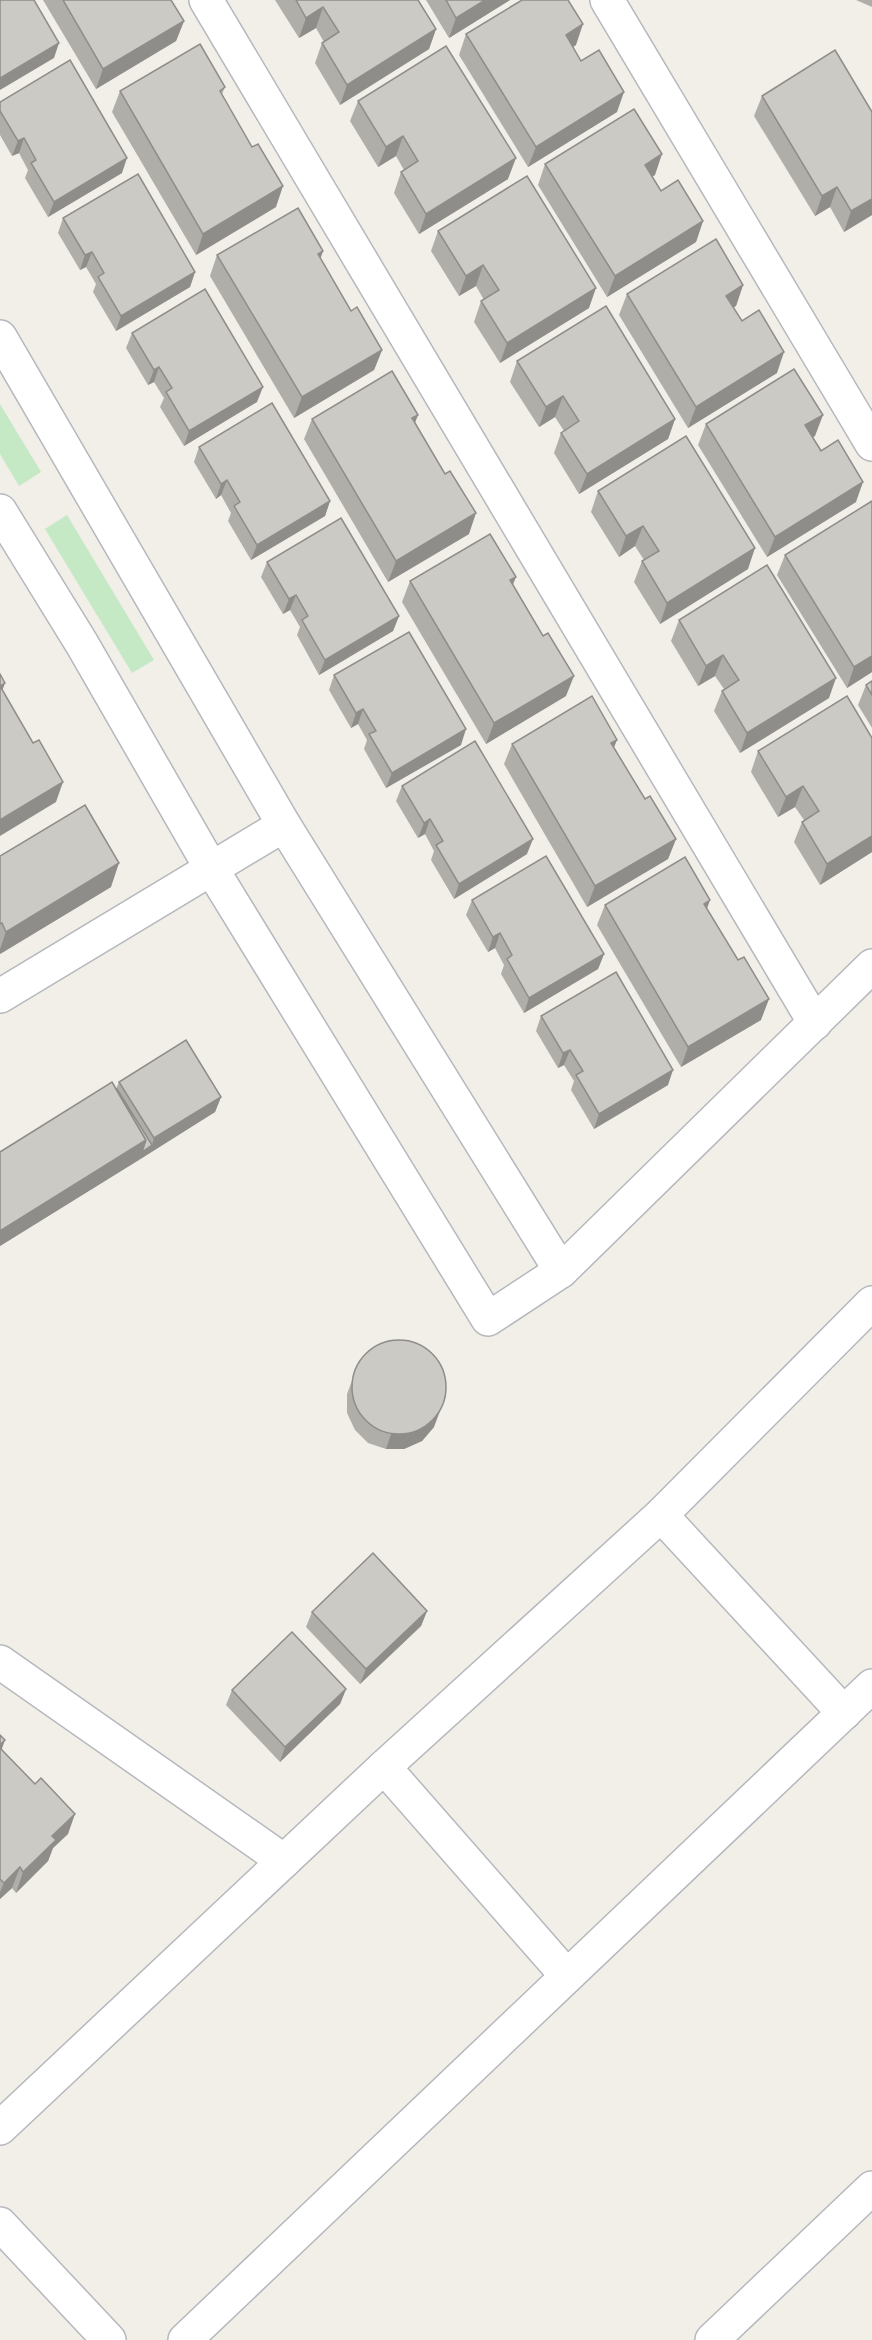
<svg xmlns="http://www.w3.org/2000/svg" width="872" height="2340" font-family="Overpass,sans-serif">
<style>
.green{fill:#c5e8c5}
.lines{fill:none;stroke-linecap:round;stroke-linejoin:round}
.street-casing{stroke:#b5b8bc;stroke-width:36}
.street{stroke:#fff;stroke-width:33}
.wall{fill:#afaea9}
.shaded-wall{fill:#8f8d8a}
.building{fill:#cccac5;stroke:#8f8d8a;stroke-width:1.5}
</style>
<rect width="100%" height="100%" fill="#f1efe8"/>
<g class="green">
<polygon points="0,404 41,472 19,486 0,454"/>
<polygon points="67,515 154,660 132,673 45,529"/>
</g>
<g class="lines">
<defs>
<g id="street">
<polyline points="206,0 815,1023"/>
<polyline points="607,0 872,444"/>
<polyline points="0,337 284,825 561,1271"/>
<polyline points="0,511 82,644 211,868 488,1319 561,1271 872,966"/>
<polyline points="0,996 284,825"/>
<polyline points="661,1515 844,1713"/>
<polyline points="0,1662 284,1861"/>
<polyline points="384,1767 567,1976"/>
<polyline points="0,2128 384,1767 661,1515 872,1303"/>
<polyline points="0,2224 109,2340"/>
<polyline points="185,2340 872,1686"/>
<polyline points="712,2340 872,2188"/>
</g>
</defs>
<use href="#street" class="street-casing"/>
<use href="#street" class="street"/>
</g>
<g class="wall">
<polygon points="43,0 171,0 184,21 176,41 96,89"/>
<polygon points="275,0 418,0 436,29 429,49 340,105 315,63 322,43 324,42 316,28 299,38"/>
<polygon points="426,0 510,0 449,38"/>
<polygon points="856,0 872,0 872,7"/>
<polygon points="466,34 576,45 573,47 581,61 617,112 528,167 459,55"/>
<polygon points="225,87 222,94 252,147 276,207 196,255 112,112 120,91"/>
<polygon points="762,96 872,215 844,232 830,207 815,216 754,116"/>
<polygon points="358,101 508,179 419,234 394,193 401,172 404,170 396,156 378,167 350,121"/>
<polygon points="0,102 122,173 48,217 25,178 28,170 19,153 12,156 0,135"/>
<polygon points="545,164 655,175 652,176 661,191 703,221 696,242 607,297 538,185"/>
<polygon points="63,218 195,272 190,287 116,331 93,292 96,284 86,267 80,270 58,233"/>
<polygon points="438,231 589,308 500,363 474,322 481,301 484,300 476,286 459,296 431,251"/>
<polygon points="217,255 351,311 382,350 374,370 294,418 210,276"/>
<polygon points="743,285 736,306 733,307 777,373 688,428 619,315 627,294"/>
<polygon points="132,333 257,402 184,446 160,407 164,398 154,382 148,385 126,348"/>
<polygon points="517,361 675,419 668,439 579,494 554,453 561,433 564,431 555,417 539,427 510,382"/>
<polygon points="418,415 415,422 445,474 469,534 388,582 304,439 312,419"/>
<polygon points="706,424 815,436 813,437 856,502 767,557 698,445"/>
<polygon points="199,447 330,501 325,516 251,560 228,521 231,513 221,495 216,499 194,462"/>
<polygon points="598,491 748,569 660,624 634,582 642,561 644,560 635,546 619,557 591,512"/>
<polygon points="785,555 872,672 847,688 777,575"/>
<polygon points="267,562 399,616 393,631 319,675 297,635 300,627 290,610 283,614 261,577"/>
<polygon points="410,581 513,585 566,696 486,744 402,602"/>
<polygon points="679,620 829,698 740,753 714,711 722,691 724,689 715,676 698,686 671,641"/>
<polygon points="334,675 461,745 386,788 364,749 367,740 358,724 351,728 329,690"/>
<polygon points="872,681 872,728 858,705 866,685"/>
<polygon points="847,696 872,852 820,885 794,842 802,822 804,820 795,807 778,817 751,772 758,751"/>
<polygon points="512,744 614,747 645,799 676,839 668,859 587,907 504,764"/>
<polygon points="402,786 527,854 454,899 431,860 434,851 425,834 418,838 396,801"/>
<polygon points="0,856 111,887 0,954"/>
<polygon points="472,900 604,954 598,969 524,1013 501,974 504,965 495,948 488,952 466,915"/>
<polygon points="605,905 707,908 761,1020 681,1067 597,925"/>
<polygon points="541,1016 668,1085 594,1129 571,1090 574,1081 564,1065 558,1068 536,1031"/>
<polygon points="119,1082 221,1097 215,1112 0,1246 0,1152 116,1089"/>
<polygon points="359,1362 434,1427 422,1441 404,1449 386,1449 368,1443 355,1430 347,1413 347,1394"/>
<polygon points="427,1611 421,1626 360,1684 306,1627 312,1612"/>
<polygon points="346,1689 340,1704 280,1762 226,1705 232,1690"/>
<polygon points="0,1735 2,1749 68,1834 53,1848 48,1861 16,1893 12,1888 0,1899"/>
</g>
<g class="shaded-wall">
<polygon points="485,0 510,0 449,38 456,18"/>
<polygon points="323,7 316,28 299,38 306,18"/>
<polygon points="184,21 176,41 96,89 103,69"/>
<polygon points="583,24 576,45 559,56 566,35"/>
<polygon points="436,29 429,49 340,105 347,85"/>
<polygon points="59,43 54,58 0,90 0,78"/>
<polygon points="624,92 617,112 528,167 536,147"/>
<polygon points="403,136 396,156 378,167 386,147"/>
<polygon points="24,138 19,153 12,156 18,141"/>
<polygon points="662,154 655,175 638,185 645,165"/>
<polygon points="127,158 122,173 48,217 54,202"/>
<polygon points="516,158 508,179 419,234 426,214"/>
<polygon points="283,186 276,207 196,255 203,234"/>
<polygon points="837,187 830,207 815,216 822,196"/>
<polygon points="872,199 872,215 844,232 851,211"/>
<polygon points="703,221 696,242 607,297 615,276"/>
<polygon points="323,251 316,272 318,254"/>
<polygon points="92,252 86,267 80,270 85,255"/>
<polygon points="483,265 476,286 459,296 466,276"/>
<polygon points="195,272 190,287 116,331 121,316"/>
<polygon points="743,285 736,306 719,316 726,296"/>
<polygon points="596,288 589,308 500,363 507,343"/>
<polygon points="382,350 374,370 294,418 302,397"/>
<polygon points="784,352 777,373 688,428 696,407"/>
<polygon points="159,367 154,382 148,385 154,370"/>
<polygon points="263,387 257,402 184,446 189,431"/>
<polygon points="563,396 555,417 539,427 546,407"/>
<polygon points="418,415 410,435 412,418"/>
<polygon points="823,415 815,436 797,446 805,425"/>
<polygon points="675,419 668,439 579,494 587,474"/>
<polygon points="227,480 221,495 216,499 221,484"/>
<polygon points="863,482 856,502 767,557 775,537"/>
<polygon points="330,501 325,516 251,560 257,545"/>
<polygon points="476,513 469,534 388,582 396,561"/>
<polygon points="643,526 635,546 619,557 626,536"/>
<polygon points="755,548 748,569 660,624 667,603"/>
<polygon points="516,577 508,597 510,580"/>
<polygon points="296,595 290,610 283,614 289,599"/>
<polygon points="399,616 393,631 319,675 325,660"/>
<polygon points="723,655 715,676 698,686 706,666"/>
<polygon points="872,656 872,672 847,688 854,667"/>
<polygon points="574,676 566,696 486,744 494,723"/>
<polygon points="836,678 829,698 740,753 747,733"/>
<polygon points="5,683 0,697 0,686"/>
<polygon points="363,709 358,724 351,728 356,713"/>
<polygon points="466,729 461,745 386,788 392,773"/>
<polygon points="617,740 609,760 611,743"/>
<polygon points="63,782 56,802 0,836 0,820"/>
<polygon points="803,786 795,807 778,817 786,797"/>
<polygon points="430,819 425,834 418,838 424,823"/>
<polygon points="872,836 872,852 820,885 827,864"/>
<polygon points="533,839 527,854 454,899 459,884"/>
<polygon points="676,839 668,859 587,907 595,886"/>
<polygon points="119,863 111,887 0,954 0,949 6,932"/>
<polygon points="710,900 703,920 704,904"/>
<polygon points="500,933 495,948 488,952 493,937"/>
<polygon points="604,954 598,969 524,1013 529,998"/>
<polygon points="769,999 761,1020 681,1067 688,1047"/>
<polygon points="570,1050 564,1065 558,1068 563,1053"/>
<polygon points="673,1070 668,1085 594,1129 599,1114"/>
<polygon points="221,1097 215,1112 139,1160 142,1152 152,1145 154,1138"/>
<polygon points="146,1140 139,1160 0,1246 0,1231"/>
<polygon points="446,1395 434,1427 422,1441 404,1449 386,1449 391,1434"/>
<polygon points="427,1611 421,1626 360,1684 366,1669"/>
<polygon points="346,1689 340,1704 280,1762 285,1747"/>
<polygon points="5,1740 0,1754 0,1745"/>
<polygon points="75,1814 68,1834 53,1848 48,1861 16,1893 23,1872 52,1836"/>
<polygon points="20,1867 12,1888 0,1899 0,1892 4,1883"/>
</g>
<g class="building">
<polygon points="0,0 34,0 59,43 0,78"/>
<polygon points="63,0 171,0 184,21 103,69"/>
<polygon points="296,0 418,0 436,29 347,85 322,43 339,32 323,7 306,18"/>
<polygon points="446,0 485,0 456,18"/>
<polygon points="522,0 568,0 583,24 566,35 581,61 599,50 624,92 536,147 466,34"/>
<polygon points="200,44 225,87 220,91 252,147 258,144 283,186 203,234 120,91"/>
<polygon points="446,46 516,158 426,214 401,172 418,161 403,136 386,147 358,101"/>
<polygon points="835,50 872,112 872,199 851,211 837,187 822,196 762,96"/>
<polygon points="70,60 127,158 54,202 31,163 36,160 24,138 18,141 0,111 0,102"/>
<polygon points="634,109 662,154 645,165 661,191 678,180 703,221 615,276 545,164"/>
<polygon points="138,174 195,272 121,316 98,277 104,273 92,252 85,255 63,218"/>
<polygon points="527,176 596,288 507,343 481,301 499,290 483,265 466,276 438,231"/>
<polygon points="298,208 323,251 318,254 351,311 357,307 382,350 302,397 217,255"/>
<polygon points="716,239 743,285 726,296 742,321 759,310 784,352 696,407 627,294"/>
<polygon points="205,289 263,387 189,431 166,392 172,388 159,367 154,370 132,333"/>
<polygon points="606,306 675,419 587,474 561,433 579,421 563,396 546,407 517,361"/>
<polygon points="794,369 823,415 805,425 821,451 838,440 863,482 775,537 706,424"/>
<polygon points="392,371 418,415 412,418 445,474 450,471 476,513 396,561 312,419"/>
<polygon points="272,403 330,501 257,545 234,506 240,502 227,480 221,484 199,447"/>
<polygon points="686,436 755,548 667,603 642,561 659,551 643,526 626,536 598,491"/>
<polygon points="872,501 872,656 854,667 785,555"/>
<polygon points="341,518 399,616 325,660 302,620 308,616 296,595 289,599 267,562"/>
<polygon points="490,534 516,577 510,580 543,636 548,633 574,676 494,723 410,581"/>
<polygon points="767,565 836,678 747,733 722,691 739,680 723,655 706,666 679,620"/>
<polygon points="409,632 466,729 392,773 369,734 376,731 363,709 356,713 334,675"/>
<polygon points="0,674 5,683 0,686"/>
<polygon points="872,681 872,695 866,685"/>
<polygon points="0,686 33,743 39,740 63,782 0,820"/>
<polygon points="592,696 617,740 611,743 645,799 650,796 676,839 595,886 512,744"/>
<polygon points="847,696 872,738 872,836 827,864 802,822 819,811 803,786 786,797 758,751"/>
<polygon points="475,741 533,839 459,884 436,845 443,841 430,819 424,823 402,786"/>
<polygon points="85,805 119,863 6,932 2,923 0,924 0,856"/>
<polygon points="546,856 604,954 529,998 507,959 512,955 500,933 493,937 472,900"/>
<polygon points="685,857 710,900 704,904 738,960 744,957 769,999 688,1047 605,905"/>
<polygon points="616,972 673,1070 599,1114 576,1075 583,1071 570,1050 563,1053 541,1016"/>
<polygon points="186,1040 221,1097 154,1138 119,1082"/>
<polygon points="112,1082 146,1140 0,1231 0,1152"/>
<polygon points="116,1089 117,1089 152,1145 142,1152 146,1140"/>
<circle cx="399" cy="1387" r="47"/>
<polygon points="373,1553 427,1611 366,1669 312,1612"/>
<polygon points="292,1632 346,1689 285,1747 232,1690"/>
<polygon points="0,1735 5,1740 0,1745"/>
<polygon points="0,1748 35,1784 41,1778 75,1814 52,1836 56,1840 23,1872 20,1867 4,1883 0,1879"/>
</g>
</svg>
